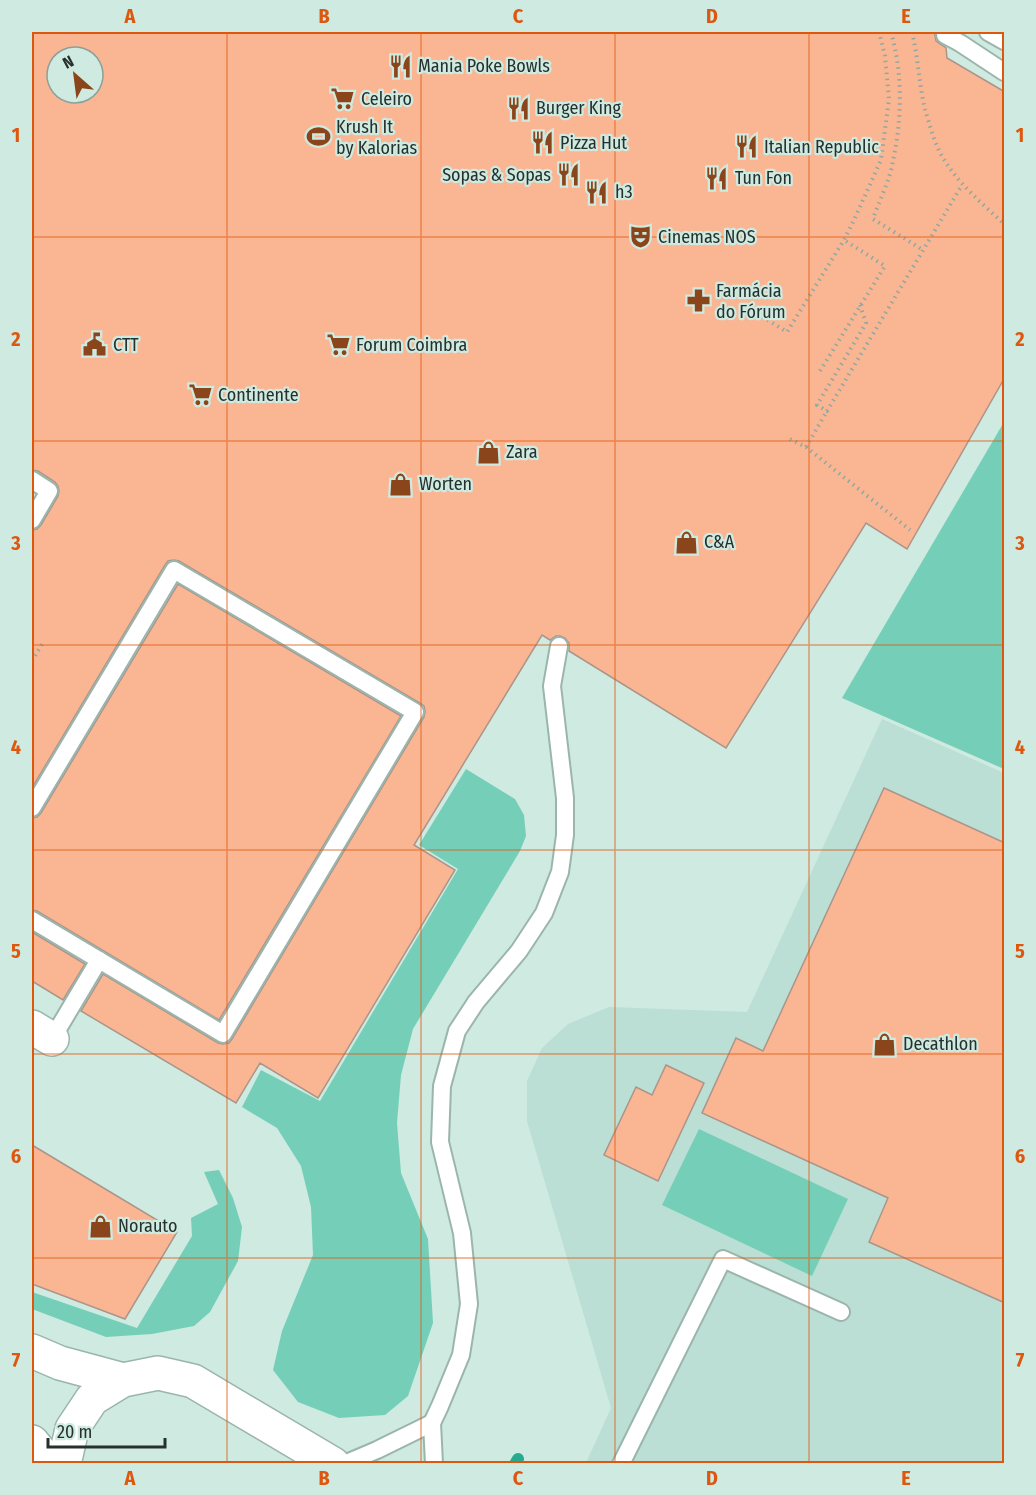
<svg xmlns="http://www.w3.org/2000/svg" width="1036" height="1495" font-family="'Fira Sans Condensed',sans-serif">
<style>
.built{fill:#bbdfd4}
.green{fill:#75cfb8}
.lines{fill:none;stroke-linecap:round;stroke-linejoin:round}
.stream{stroke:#29aa8f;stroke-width:12}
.building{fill:#fab693;stroke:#ab958a;stroke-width:1.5;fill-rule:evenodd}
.service-casing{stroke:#9bb5ad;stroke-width:20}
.minor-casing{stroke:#9bb5ad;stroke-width:36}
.secondary-casing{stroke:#9bb5ad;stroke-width:36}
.path{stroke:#91a7a0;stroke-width:4;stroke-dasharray:1.5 4.5;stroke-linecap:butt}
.service{stroke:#fff;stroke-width:16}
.minor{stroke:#fff;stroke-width:33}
.secondary{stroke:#fff;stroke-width:33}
.grid{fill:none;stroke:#de570e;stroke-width:1.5;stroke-opacity:0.55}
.labels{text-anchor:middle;stroke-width:4.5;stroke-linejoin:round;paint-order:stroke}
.poi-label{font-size:18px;fill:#26302d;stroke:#ceeae1;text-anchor:start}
.neatline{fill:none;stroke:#de570e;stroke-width:2}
.grid-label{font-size:20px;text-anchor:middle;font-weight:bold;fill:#de570e}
</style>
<rect width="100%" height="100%" fill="#ceeae1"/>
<polygon class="built" points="882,719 1004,773 1004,1463 586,1463 611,1408 527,1121 527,1081 542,1048 568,1024 609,1007 747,1012"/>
<g class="green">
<polygon points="1004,422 1004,769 842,698"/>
<polygon points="466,769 515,799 524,815 526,836 520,851 413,1029 401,1075 397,1123 401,1173 428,1239 433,1323 408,1396 385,1415 339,1418 298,1402 273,1370 282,1331 313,1255 311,1207 301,1166 277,1128 242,1107 261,1070 320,1101 458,869 419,845"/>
<polygon points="699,1129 848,1199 812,1276 662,1205"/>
<polygon points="219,1170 233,1198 242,1227 238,1261 210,1312 194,1326 152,1334 106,1337 32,1309 32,1292 137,1328 192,1236 191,1218 218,1204 204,1172"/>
</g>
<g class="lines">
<polyline class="stream" points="515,1464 518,1459"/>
</g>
<g class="building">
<path d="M32,32H935V36L936,41L946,48L947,58L1005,92V377L907,549L866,523L726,748L569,651V643L565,638L560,636H556L550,640L542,635L414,845L455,870L318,1098L260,1063L236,1103L81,1011L103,974L218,1043L223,1044L229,1043L232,1039L424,717L425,712L424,706L420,703L179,561L174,560L168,561L165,565L32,788V530L37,529L41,525L58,496L59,491L58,486L55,482L38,471L32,470ZM57,57H93V93H57Z"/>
<polygon points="178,584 401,716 219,1020 37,911 32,910 32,818 37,817 41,813"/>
<polygon points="884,788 1005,843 1005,1303 869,1242 888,1198 702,1113 736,1038 763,1051"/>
<polygon points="32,932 85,964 63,1000 32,981"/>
<polygon points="666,1065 704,1083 658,1181 604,1155 636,1087 652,1095"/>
<polygon points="32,1145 177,1232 125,1319 32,1284"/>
</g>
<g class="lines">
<defs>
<g id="service">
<polyline points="988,32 1004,41"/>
<polyline points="945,35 960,43 1004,72"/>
<polyline points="32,480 49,491 32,520"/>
<polyline points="32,808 174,570 415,712 223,1034 32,920"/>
<polyline points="52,1039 99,960"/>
<polyline points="344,1464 377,1450 432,1423"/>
<polyline points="434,1464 432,1423 440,1406 461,1355 469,1304 462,1233 440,1142 442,1086 457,1031 476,1002 519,951 544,913 560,872 565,835 565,798 552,686 559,646"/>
<polyline points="621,1464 723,1259 841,1312"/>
</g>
<polyline id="minor" points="32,1027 52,1039"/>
<g id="secondary">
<polyline points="32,1351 60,1363 123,1380"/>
<polyline points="32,1442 50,1464"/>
<polyline points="64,1464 72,1429 92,1399 123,1380 158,1373 193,1381 333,1464"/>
</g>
</defs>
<use href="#service" class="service-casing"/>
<use href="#minor" class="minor-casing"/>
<use href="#secondary" class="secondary-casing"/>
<g class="path">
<path d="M891,32C903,75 902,118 893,161C890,180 879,201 873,219L923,250"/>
<path d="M912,32C918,57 919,84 925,109C930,127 936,149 947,164C962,187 984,205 1004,224"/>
<polyline points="860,305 866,323 817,405 827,411 962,185"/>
<polyline points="747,307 787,332 844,240 854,220 881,160 889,99 885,56 879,32"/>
<polyline points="820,371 885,266 844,240"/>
<polyline points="790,439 806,447 827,411"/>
<polyline points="806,447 910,530"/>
<polyline points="32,661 42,644"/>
</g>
<use href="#service" class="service"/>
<use href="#minor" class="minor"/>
<use href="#secondary" class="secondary"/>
</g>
<path class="grid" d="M227,32V1464M421,32V1464M615,32V1464M809,32V1464M32,237H1004M32,441H1004M32,645H1004M32,850H1004M32,1054H1004M32,1258H1004"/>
<defs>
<symbol id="restaurant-bare" viewBox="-9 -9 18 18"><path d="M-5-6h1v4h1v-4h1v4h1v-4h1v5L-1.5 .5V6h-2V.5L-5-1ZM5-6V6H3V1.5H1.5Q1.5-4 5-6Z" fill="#8a451b" stroke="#ceeae1" stroke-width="2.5" paint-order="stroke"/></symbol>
<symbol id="supermarket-bare" viewBox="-9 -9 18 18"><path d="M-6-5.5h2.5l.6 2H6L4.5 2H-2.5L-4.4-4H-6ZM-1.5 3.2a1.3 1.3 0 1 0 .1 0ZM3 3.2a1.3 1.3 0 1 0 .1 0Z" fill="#8a451b" stroke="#ceeae1" stroke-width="2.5" paint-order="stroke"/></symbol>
<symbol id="stadium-bare" viewBox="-9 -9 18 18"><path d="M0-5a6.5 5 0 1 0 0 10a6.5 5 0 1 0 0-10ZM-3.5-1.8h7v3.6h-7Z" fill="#8a451b" stroke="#ceeae1" stroke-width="2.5" paint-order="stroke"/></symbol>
<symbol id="theatre-bare" viewBox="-9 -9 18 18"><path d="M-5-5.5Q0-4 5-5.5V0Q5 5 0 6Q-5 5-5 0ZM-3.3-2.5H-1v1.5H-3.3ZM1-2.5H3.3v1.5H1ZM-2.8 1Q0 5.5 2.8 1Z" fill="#8a451b" stroke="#ceeae1" stroke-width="2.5" paint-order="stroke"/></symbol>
<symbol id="pharmacy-bare" viewBox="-9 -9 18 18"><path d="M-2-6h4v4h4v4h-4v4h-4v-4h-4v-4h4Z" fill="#8a451b" stroke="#ceeae1" stroke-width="2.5" paint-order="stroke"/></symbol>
<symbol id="civic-bare" viewBox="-9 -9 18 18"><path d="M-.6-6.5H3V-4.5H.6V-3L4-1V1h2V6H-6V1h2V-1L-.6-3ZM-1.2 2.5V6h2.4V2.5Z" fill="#8a451b" stroke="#ceeae1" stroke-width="2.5" paint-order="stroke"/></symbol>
<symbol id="shop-bare" viewBox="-9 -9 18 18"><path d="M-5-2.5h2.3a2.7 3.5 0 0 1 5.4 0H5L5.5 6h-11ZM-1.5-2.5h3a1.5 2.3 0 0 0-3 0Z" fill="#8a451b" stroke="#ceeae1" stroke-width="2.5" paint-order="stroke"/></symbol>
</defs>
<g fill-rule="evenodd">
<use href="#restaurant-bare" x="384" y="50" width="33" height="33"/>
<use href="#supermarket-bare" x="326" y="82" width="33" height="33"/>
<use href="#restaurant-bare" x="502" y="92" width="33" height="33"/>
<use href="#stadium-bare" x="302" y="120" width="33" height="33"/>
<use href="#restaurant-bare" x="526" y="126" width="33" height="33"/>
<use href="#restaurant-bare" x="730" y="130" width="33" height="33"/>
<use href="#restaurant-bare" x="552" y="158" width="33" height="33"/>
<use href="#restaurant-bare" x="700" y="162" width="33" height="33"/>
<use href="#restaurant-bare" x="580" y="176" width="33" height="33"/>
<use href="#theatre-bare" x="624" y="220" width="33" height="33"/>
<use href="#pharmacy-bare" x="682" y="284" width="33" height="33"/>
<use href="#civic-bare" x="78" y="328" width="33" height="33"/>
<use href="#supermarket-bare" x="322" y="328" width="33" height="33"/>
<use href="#supermarket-bare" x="184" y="378" width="33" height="33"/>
<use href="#shop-bare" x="472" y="436" width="33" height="33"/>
<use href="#shop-bare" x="384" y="468" width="33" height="33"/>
<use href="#shop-bare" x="670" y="526" width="33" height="33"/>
<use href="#shop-bare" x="868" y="1028" width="33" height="33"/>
<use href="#shop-bare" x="84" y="1210" width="33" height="33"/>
</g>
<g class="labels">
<g class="poi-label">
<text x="418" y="72">Mania Poke Bowls</text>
<text x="361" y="105">Celeiro</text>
<text x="536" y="114">Burger King</text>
<text x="336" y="133">Krush It<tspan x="336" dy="21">by Kalorias</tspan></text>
<text x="560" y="149">Pizza Hut</text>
<text x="764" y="153">Italian Republic</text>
<text x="551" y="181" text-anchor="end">Sopas &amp; Sopas</text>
<text x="735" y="184">Tun Fon</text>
<text x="615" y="198">h3</text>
<text x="658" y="243">Cinemas NOS</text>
<text x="716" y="297">Farmácia<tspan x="716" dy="21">do Fórum</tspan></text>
<text x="113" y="351">CTT</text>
<text x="356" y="351">Forum Coimbra</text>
<text x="218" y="401">Continente</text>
<text x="506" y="458">Zara</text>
<text x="419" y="490">Worten</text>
<text x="704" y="548">C&amp;A</text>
<text x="903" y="1050">Decathlon</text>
<text x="118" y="1232">Norauto</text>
</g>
</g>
<rect width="1036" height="1495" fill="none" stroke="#ceeae1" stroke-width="66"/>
<g transform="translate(75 75) rotate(332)"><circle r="28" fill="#ceeae1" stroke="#8ba099" stroke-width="1.5"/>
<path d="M0-4.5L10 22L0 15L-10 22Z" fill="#8a451b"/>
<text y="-9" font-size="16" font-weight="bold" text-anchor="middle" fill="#26302d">N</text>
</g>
<path d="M48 1438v9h117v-9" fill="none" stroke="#26302d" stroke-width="3"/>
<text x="57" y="1438" font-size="18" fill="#26302d" stroke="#ceeae1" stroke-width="4.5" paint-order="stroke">20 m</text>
<rect x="33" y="33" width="970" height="1429" class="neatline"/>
<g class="grid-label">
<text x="130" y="23">A</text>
<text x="324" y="23">B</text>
<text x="518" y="23">C</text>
<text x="712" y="23">D</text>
<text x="906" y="23">E</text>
<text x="16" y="142">1</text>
<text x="1020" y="142">1</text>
<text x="16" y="346">2</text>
<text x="1020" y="346">2</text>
<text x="16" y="550">3</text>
<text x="1020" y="550">3</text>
<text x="16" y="754">4</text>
<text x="1020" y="754">4</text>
<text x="16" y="958">5</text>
<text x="1020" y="958">5</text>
<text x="16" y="1163">6</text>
<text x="1020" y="1163">6</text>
<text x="16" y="1367">7</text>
<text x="1020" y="1367">7</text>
<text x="130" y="1485">A</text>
<text x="324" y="1485">B</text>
<text x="518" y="1485">C</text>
<text x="712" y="1485">D</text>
<text x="906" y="1485">E</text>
</g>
</svg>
